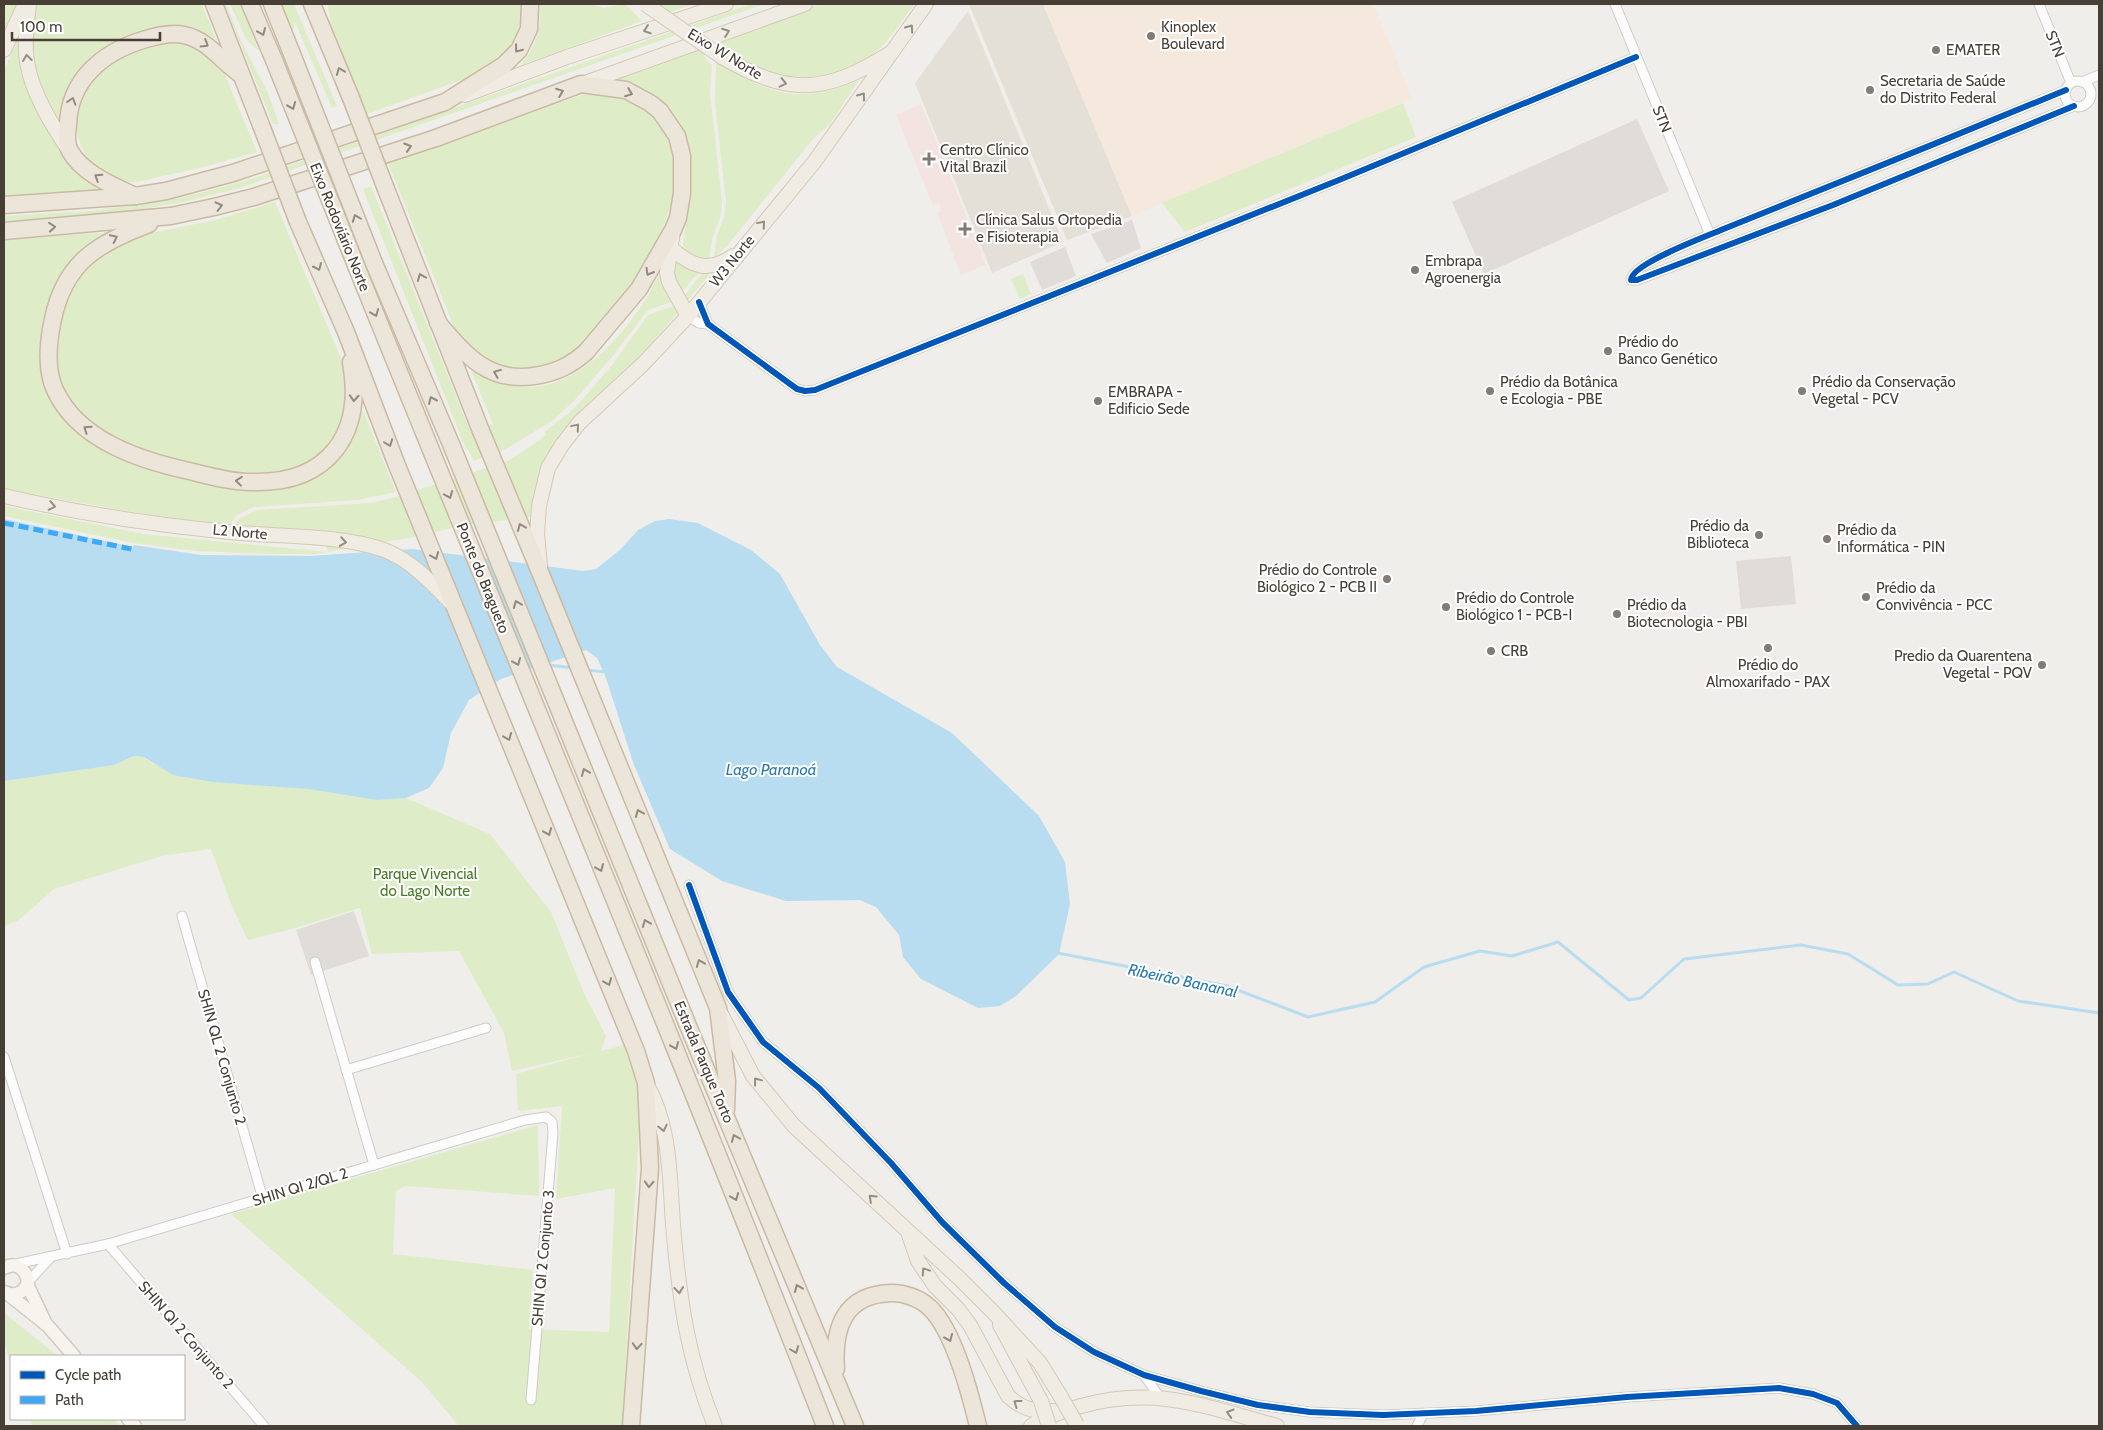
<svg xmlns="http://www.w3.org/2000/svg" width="2103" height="1430" font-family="Cabin,sans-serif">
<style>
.residential{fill:#e5e0d7}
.commercial{fill:#f4e9dc}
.medical{fill:#f3e4e1}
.green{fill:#dfecc8}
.parking{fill:#e0ddd9}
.water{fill:#b8dcf0}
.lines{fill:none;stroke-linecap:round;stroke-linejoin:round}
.stream{stroke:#b8dcf0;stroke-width:3}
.street-casing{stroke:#ceccc7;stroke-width:11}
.secondary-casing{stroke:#d1ccc2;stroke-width:15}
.primary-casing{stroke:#d3cab6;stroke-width:16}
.highway-casing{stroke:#cabaa4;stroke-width:19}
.street{stroke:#fdfcfc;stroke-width:9}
.secondary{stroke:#f7f4ee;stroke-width:12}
.primary{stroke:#f1ece3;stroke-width:14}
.highway{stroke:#ece5d9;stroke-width:16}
.primary-bridge-casing{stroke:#d3cab6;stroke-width:16;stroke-linecap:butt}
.highway-bridge-casing{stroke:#cabaa4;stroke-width:19;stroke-linecap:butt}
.primary-bridge{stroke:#f1ece3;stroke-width:14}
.highway-bridge{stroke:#ece5d9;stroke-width:16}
.quiet{stroke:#3fa9f5;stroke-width:5;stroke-dasharray:10 5;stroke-linecap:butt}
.cycleway-casing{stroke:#fff;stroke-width:9}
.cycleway{stroke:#0057b8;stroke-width:6}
.oneway{stroke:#948d83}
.oneway2{stroke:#918a7f}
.poi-dot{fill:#827c74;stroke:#fff;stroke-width:2}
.labels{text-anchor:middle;stroke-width:4;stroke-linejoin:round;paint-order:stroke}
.poi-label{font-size:15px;fill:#473f35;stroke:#fff;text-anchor:start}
.street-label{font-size:15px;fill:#473f35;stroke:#fff}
.park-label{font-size:15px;fill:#497b26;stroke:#fff}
.water-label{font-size:16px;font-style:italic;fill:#297aaf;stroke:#fff}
</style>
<rect width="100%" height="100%" fill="#f0eeea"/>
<g class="residential">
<polygon points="969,4 1043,4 1132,216 1067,240"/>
<polygon points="968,11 1063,242 992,273 915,83"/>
</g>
<polygon class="commercial" points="1043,4 1373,4 1413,99 1132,216"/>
<polygon class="medical" points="921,104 986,265 961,275 937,213 942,210 939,203 933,205 896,115"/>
<g class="green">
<polygon points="4,4 17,4 4,35"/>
<polygon points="38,4 202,4 216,39 193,28 173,26 142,31 111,45 71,84 62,107 62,126 33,70 31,22"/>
<polygon points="224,4 226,4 240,39 268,93 279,124 273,124"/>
<polygon points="230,4 240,4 259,51 247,41"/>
<polygon points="279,4 294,4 337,106 332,108 295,22 292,35"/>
<polygon points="328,4 525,4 519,45 478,74 367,114 330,25"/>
<path d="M539,4H590L604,8L625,4L642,21L521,65C536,46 542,28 539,4Z"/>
<polygon points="654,4 693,4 667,13"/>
<polygon points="751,4 765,4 240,188 179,203 117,213 4,222 4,216 89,211 135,205 184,197 248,180"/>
<path d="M821,4H915C903,18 892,38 877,51C851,73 817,83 783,79C767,77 735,58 721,48L703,56L712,65L710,92L722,202L721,215L712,239L709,261L701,262L682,249L691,196L690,162L689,151L676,121L596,83Z"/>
<polygon points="21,31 35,95 108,191 4,197 4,70"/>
<path d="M172,39L201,47L223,70L257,152C224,161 192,171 158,177C150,179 140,182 132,182C86,180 64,130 83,92C92,76 121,52 138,47C149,43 161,42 172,39Z"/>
<path d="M716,60C766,95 801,105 859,80L830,124L813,139L728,245L714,258L717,235L724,217L726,202L715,102Z"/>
<polygon points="585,94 614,95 634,103 652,116 668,139 675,159 676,179 669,211 654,253 612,319 557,366 518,372 491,364 466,346 456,332 388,163 541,108"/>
<polygon points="1403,103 1416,137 1185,232 1162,203"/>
<path d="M371,186L471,433L493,424L471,371C486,378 502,386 518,387C584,394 641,317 664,264L674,301L648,310L613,356L573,402L552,421L506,449L474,461L463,442L363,189Z"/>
<polygon points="275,202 346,370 347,416 326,452 299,469 271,474 202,468 147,452 123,442 102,431 74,408 60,384 55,355 62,314 71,290 80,275 103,252 137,236 215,220"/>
<path d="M110,232L97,238L88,245L68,266L42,364L101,445L274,488C322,484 353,455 362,408L396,492L357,500L253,507L237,515L229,525L155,516L4,489V240Z"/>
<path d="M675,261L689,269L703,271L693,278L681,294C675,283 673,273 675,261Z"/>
<path d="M713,270L687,301L683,298C691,288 700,271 713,270Z"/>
<polygon points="1023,274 1031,294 1020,299 1011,279"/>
<polygon points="676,305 680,310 628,370 575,418 534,517 466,525 414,537 315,554 270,554 197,551 133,543 4,516 4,506 144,534 328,552 320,532 234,525 239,519 257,510 372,503 399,496 508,461 540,440 546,434 544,432 569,413 581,401 612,365 648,315"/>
<polygon points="134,756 144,757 153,764 377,800 406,798 490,834 551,912 583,991 606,1036 601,1051 624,1045 641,1096 622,1426 459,1426 422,1382 231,1214 538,1125 539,1196 406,1186 396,1191 393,1254 533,1270 529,1329 609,1332 615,1188 556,1199 562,1106 518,1111 516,1074 591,1053 512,1071 504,1033 459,951 372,954 360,908 292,929 248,940 231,904 211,849 162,856 54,889 19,920 4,926 4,781 114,765"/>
<polygon points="4,1313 58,1356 11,1356 11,1365 4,1342"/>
<polygon points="29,1419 114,1419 120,1426 32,1426"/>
</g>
<g class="parking">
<polygon points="1637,119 1669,191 1484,274 1452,202"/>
<polygon points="1132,220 1141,248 1107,263 1091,234"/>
<polygon points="1065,247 1076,276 1042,290 1030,262"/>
<polygon points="1791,556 1796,604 1741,609 1736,561"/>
<polygon points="354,911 369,956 311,975 296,930"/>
</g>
<polygon class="water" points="4,519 133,547 134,545 201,555 310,556 412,549 583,571 596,569 621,549 638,530 655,521 669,519 698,523 751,550 780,574 820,645 837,667 952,733 1039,816 1065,862 1070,904 1059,954 1016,996 1000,1006 978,1008 921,979 903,957 899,935 876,907 860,900 786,901 722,881 670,849 634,765 605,675 597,658 586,650 501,679 469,700 451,733 443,768 429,788 406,798 377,800 308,789 213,782 173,775 144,757 134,756 114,765 4,781"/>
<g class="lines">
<g class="stream">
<polyline points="548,665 574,668"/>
<polyline points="585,670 606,672"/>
<polyline points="1058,953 1227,986 1308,1017 1375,1002 1424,967 1480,951 1512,956 1558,942 1629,1000 1641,998 1684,959 1801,945 1848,954 1898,985 1928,984 1954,972 2018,1001 2099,1013"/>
</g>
<defs>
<g id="street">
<polyline points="1615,4 1710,235"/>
<polyline points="2039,4 2071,83"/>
<circle cx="2078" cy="94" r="13"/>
<polyline points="2082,82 2099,75"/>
<path d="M2066,90C1951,137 1837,184 1721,230C1705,237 1631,264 1631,280H1637L1833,205L2074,106"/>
<polyline points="699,302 708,324 797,389 805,391 815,390 1339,180 1636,57"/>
<polyline points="688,316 699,323 708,324"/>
<polyline points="689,885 728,992 763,1042 819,1088 891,1163 942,1222 1004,1283 1055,1327 1094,1352 1144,1375 1201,1391 1258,1405 1310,1412 1383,1415 1476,1411 1627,1397 1779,1388 1813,1394 1837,1403 1857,1426"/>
<polyline points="182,916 263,1199"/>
<polyline points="315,962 374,1165"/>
<polyline points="4,1057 67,1254"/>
<polyline points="346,1070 486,1028"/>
<polyline points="108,1244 264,1426"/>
<polyline points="11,1265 108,1244 525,1120 546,1117 552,1122 553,1133 531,1400"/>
<polyline points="28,1282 51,1257"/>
<polyline points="1144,1375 1159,1396"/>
<polyline points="1417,1426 1423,1414"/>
</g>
<g id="secondary">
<path d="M4,1268C16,1261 26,1269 28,1282C24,1293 15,1297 5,1292"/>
<polyline points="27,1284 45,1322"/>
<polyline points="9,1295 48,1326 74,1356"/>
<polyline points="128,1419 135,1426"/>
</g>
<g id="primary">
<path d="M29,4C27,23 24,43 27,62C32,93 51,123 68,149"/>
<polyline points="4,50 25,4"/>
<path d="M722,57C788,95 823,95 889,54"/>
<polyline points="582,84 805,4"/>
<polyline points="465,95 567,57 726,4"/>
<polyline points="673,231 667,272 669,282 688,316"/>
<path d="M672,249C693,267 708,273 733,256"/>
<path d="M4,496C78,513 154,525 229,532C276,537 340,534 384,550C411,560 432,583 452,604"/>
<polyline points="540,566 537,534 539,506 548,468 562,445 579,423 643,364 688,316 815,161 926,4"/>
<polyline points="721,1014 753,1076 794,1126 959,1278 994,1313 1040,1363 1061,1397"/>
<path d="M646,1083C673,1129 669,1186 674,1236C680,1304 689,1362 715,1426"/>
<path d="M908,1232L918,1261L935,1286L958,1309L970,1325L1008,1396C1026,1413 1040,1411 1064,1411"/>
<polyline points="1000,1325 1041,1401"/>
<path d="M1031,1426C1047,1416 1064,1411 1081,1406C1156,1385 1206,1407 1277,1426"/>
</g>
<g id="highway">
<polyline points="214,4 261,125"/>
<polyline points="250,4 274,60"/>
<polyline points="272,4 292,54"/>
<polyline points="312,4 351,98"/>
<polyline points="386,189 481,431 540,572 718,1008 727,1081 726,1110"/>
<path d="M135,196C112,185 83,174 70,151C66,144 67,132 68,125C69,80 103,52 143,40C156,36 171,32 184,35C208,40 221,61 240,74"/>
<polyline points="4,205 135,196 166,191 233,173 445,102 504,65 519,50 529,29 530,4"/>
<polyline points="298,222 346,332 396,463 636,1051 646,1083 650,1168 631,1426"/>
<path d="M149,224C98,243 65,262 53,319C48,342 45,368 55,390C78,440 139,460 189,471C210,476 231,482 252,482C329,484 364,434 351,362"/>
<path d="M4,231L171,216L214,207L254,197L436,138L581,84L626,90L650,103L660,111L677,136L682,156V193L678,218L673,230L639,289L586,352C570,366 555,373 534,376C488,383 465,354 438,323"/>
<polyline points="374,263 451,444 691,1033 855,1426"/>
<path d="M357,268C513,654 674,1038 825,1426"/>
<path d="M836,1369C833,1328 844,1294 892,1293C904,1293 920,1298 930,1308C954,1331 970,1393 978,1426"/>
</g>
</defs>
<use href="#street" class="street-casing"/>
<use href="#secondary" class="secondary-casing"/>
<use href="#primary" class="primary-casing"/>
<use href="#highway" class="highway-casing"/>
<use href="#street" class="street"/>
<use href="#secondary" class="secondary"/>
<use href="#primary" class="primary"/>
<use href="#highway" class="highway"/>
<defs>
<g id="primary-bridge">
<polyline points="645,4 722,57"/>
<polyline points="1061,1397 1077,1425"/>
<polyline points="1041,1401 1049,1426"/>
</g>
<g id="highway-bridge">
<polyline points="292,54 374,263"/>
<polyline points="274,60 357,268"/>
<polyline points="351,98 386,189"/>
<polyline points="261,125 298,222"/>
</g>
</defs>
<use href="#primary-bridge" class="primary-bridge-casing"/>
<use href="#highway-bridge" class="highway-bridge-casing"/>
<use href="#primary-bridge" class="primary-bridge"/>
<use href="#highway-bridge" class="highway-bridge"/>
<polyline class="quiet" points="4,523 136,550"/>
<defs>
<g id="cycleway">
<path d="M2066,90C1951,137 1837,184 1721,230C1705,237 1631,264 1631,280H1637L1833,205L2074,106"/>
<polyline points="699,302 708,324 797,389 805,391 815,390 1339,180 1636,57"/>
<polyline points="689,885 728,992 763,1042 819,1088 891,1163 942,1222 1004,1283 1055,1327 1094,1352 1144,1375 1201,1391 1258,1405 1310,1412 1383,1415 1476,1411 1627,1397 1779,1388 1813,1394 1837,1403 1857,1426"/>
</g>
</defs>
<use href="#cycleway" class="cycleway-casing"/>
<use href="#cycleway" class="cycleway"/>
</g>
<defs><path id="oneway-chevron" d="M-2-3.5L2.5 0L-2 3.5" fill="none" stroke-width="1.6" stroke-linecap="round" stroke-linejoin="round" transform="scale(1.25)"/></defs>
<g class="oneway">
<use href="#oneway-chevron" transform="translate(910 28) rotate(-55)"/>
<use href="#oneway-chevron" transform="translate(647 30) rotate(161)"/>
<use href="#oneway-chevron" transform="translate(726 32) rotate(-20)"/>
<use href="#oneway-chevron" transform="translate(27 58) rotate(-97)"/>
<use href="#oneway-chevron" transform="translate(783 83) rotate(13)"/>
<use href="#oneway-chevron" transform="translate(862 96) rotate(-54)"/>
<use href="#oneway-chevron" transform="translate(762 224) rotate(-50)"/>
<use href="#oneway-chevron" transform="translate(576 427) rotate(-50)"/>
<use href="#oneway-chevron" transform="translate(52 506) rotate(11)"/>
<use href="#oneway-chevron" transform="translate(343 542) rotate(9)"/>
<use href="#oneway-chevron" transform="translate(757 1081) rotate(-127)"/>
<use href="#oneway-chevron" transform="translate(663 1128) rotate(77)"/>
<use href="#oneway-chevron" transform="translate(872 1198) rotate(-137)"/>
<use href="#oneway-chevron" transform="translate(925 1271) rotate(-124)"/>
<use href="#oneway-chevron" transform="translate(679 1290) rotate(84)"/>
<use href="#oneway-chevron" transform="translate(1017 1403) rotate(-144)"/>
<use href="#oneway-chevron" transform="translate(1230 1413) rotate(-164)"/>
</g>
<g class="oneway2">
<use href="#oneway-chevron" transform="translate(262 32) rotate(67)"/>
<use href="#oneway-chevron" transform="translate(205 44) rotate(32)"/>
<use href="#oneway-chevron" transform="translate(518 49) rotate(128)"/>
<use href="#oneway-chevron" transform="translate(340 71) rotate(-112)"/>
<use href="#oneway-chevron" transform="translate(560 92) rotate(-21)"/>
<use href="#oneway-chevron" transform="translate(629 93) rotate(21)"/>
<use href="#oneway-chevron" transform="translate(72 101) rotate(-72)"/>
<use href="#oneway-chevron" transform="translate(292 106) rotate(68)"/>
<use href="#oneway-chevron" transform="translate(408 147) rotate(-17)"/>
<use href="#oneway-chevron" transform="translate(98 177) rotate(-147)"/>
<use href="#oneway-chevron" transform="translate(219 206) rotate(-14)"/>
<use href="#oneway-chevron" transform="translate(356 218) rotate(-111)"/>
<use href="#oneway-chevron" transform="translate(52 227) rotate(-5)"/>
<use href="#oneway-chevron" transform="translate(114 238) rotate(-26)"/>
<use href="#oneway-chevron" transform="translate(318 267) rotate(66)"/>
<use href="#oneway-chevron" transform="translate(649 272) rotate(120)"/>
<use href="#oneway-chevron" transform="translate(421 277) rotate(-112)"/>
<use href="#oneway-chevron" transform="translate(375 313) rotate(68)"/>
<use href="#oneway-chevron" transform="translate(497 373) rotate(-158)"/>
<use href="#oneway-chevron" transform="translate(354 398) rotate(93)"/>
<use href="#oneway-chevron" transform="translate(432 400) rotate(-114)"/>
<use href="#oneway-chevron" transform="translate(87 429) rotate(-145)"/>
<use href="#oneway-chevron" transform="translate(389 443) rotate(69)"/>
<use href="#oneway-chevron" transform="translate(239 481) rotate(-174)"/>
<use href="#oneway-chevron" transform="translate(449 495) rotate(68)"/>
<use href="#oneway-chevron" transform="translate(521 527) rotate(-113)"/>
<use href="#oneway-chevron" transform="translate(435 556) rotate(68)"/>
<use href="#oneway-chevron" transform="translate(517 604) rotate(-112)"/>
<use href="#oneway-chevron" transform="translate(517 662) rotate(68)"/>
<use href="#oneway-chevron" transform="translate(508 737) rotate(67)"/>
<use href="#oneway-chevron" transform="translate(585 772) rotate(-112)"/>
<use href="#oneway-chevron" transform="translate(639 813) rotate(-112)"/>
<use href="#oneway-chevron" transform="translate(548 832) rotate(68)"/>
<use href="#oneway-chevron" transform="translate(600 868) rotate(67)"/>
<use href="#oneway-chevron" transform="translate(646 923) rotate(-112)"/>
<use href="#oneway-chevron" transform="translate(700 963) rotate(-112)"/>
<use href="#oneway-chevron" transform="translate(608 982) rotate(68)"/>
<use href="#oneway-chevron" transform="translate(675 1046) rotate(68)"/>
<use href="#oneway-chevron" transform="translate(735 1138) rotate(-113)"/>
<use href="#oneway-chevron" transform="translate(649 1184) rotate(93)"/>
<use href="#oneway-chevron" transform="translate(735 1197) rotate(68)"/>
<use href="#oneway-chevron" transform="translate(798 1288) rotate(-113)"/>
<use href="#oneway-chevron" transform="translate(949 1338) rotate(67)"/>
<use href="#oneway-chevron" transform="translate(637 1346) rotate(94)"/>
<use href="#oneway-chevron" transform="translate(795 1350) rotate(69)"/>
</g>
<g class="poi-dot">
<circle cx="1151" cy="36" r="5"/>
<circle cx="1936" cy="50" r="5"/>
<circle cx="1870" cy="90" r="5"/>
<path d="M926.5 151.5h5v5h5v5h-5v5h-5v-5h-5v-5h5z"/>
<path d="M962.5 221.5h5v5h5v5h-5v5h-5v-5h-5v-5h5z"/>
<circle cx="1415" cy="270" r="5"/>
<circle cx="1608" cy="351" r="5"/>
<circle cx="1490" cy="391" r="5"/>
<circle cx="1802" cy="391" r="5"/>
<circle cx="1098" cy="401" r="5"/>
<circle cx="1759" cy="535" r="5"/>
<circle cx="1827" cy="539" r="5"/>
<circle cx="1387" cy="579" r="5"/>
<circle cx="1866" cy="597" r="5"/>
<circle cx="1446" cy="607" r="5"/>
<circle cx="1617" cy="614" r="5"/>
<circle cx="1768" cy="648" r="5"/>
<circle cx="1491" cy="651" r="5"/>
<circle cx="2042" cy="665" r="5"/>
</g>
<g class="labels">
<g class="poi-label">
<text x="1161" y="32">Kinoplex<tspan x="1161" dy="17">Boulevard</tspan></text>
<text x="1946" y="55">EMATER</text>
<text x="1880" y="86">Secretaria de Saúde<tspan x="1880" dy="17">do Distrito Federal</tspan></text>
<text x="940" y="155">Centro Clínico<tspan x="940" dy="17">Vital Brazil</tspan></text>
<text x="976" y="225">Clínica Salus Ortopedia<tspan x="976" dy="17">e Fisioterapia</tspan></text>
<text x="1425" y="266">Embrapa<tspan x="1425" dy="17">Agroenergia</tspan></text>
<text x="1618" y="347">Prédio do<tspan x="1618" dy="17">Banco Genético</tspan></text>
<text x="1500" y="387">Prédio da Botânica<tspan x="1500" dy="17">e Ecologia - PBE</tspan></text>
<text x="1812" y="387">Prédio da Conservação<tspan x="1812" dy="17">Vegetal - PCV</tspan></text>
<text x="1108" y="397">EMBRAPA -<tspan x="1108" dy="17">Edificio Sede</tspan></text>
<text x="1749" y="531" text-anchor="end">Prédio da<tspan x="1749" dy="17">Biblioteca</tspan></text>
<text x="1837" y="535">Prédio da<tspan x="1837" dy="17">Informática - PIN</tspan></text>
<text x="1377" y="575" text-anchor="end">Prédio do Controle<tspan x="1377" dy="17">Biológico 2 - PCB II</tspan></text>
<text x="1876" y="593">Prédio da<tspan x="1876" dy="17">Convivência - PCC</tspan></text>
<text x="1456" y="603">Prédio do Controle<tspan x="1456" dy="17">Biológico 1 - PCB-I</tspan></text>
<text x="1627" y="610">Prédio da<tspan x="1627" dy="17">Biotecnologia - PBI</tspan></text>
<text x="1501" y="656">CRB</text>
<text x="2032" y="661" text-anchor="end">Predio da Quarentena<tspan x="2032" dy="17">Vegetal - PQV</tspan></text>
<text x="1768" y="670" text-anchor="middle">Prédio do<tspan x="1768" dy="17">Almoxarifado - PAX</tspan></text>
</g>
<g class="street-label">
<text transform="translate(2055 44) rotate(68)" y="5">STN</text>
<text transform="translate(725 54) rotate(31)" y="5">Eixo W Norte</text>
<text transform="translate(1662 119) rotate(68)" y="5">STN</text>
<text transform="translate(340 227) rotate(68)" y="5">Eixo Rodoviário Norte</text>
<text transform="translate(732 261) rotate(-51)" y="5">W3 Norte</text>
<text transform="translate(240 532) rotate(5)" y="5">L2 Norte</text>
<text transform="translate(483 578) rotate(68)" y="5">Ponte do Bragueto</text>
<text transform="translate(222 1057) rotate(74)" y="5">SHIN QL 2 Conjunto 2</text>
<text transform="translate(704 1062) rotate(67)" y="5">Estrada Parque Torto</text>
<text transform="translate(300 1187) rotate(-17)" y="5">SHIN QI 2/QL 2</text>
<text transform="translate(543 1258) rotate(-85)" y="5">SHIN QI 2 Conjunto 3</text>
<text transform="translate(186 1335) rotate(49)" y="5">SHIN QI 2 Conjunto 2</text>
</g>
<g class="park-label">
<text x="425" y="879">Parque Vivencial<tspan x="425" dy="17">do Lago Norte</tspan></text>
</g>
<g class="water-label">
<text x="771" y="775">Lago Paranoá</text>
<text transform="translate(1183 980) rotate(12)" y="6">Ribeirão Bananal</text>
</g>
</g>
<rect width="2103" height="1430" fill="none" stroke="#473f35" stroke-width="10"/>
<rect x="10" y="1355" width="175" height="65" fill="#ffffff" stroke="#b5b2ae"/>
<rect x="20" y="1371" width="25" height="8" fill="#0057b8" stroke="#b5b2ae"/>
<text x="55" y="1380" font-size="15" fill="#473f35">Cycle path</text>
<rect x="20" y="1396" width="25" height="8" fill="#3fa9f5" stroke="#b5b2ae"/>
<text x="55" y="1405" font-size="15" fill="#473f35">Path</text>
<path d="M12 32v8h148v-8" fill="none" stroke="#473f35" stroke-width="2.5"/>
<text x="20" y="32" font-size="15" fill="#473f35" stroke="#ffffff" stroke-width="4" paint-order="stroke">100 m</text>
</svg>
